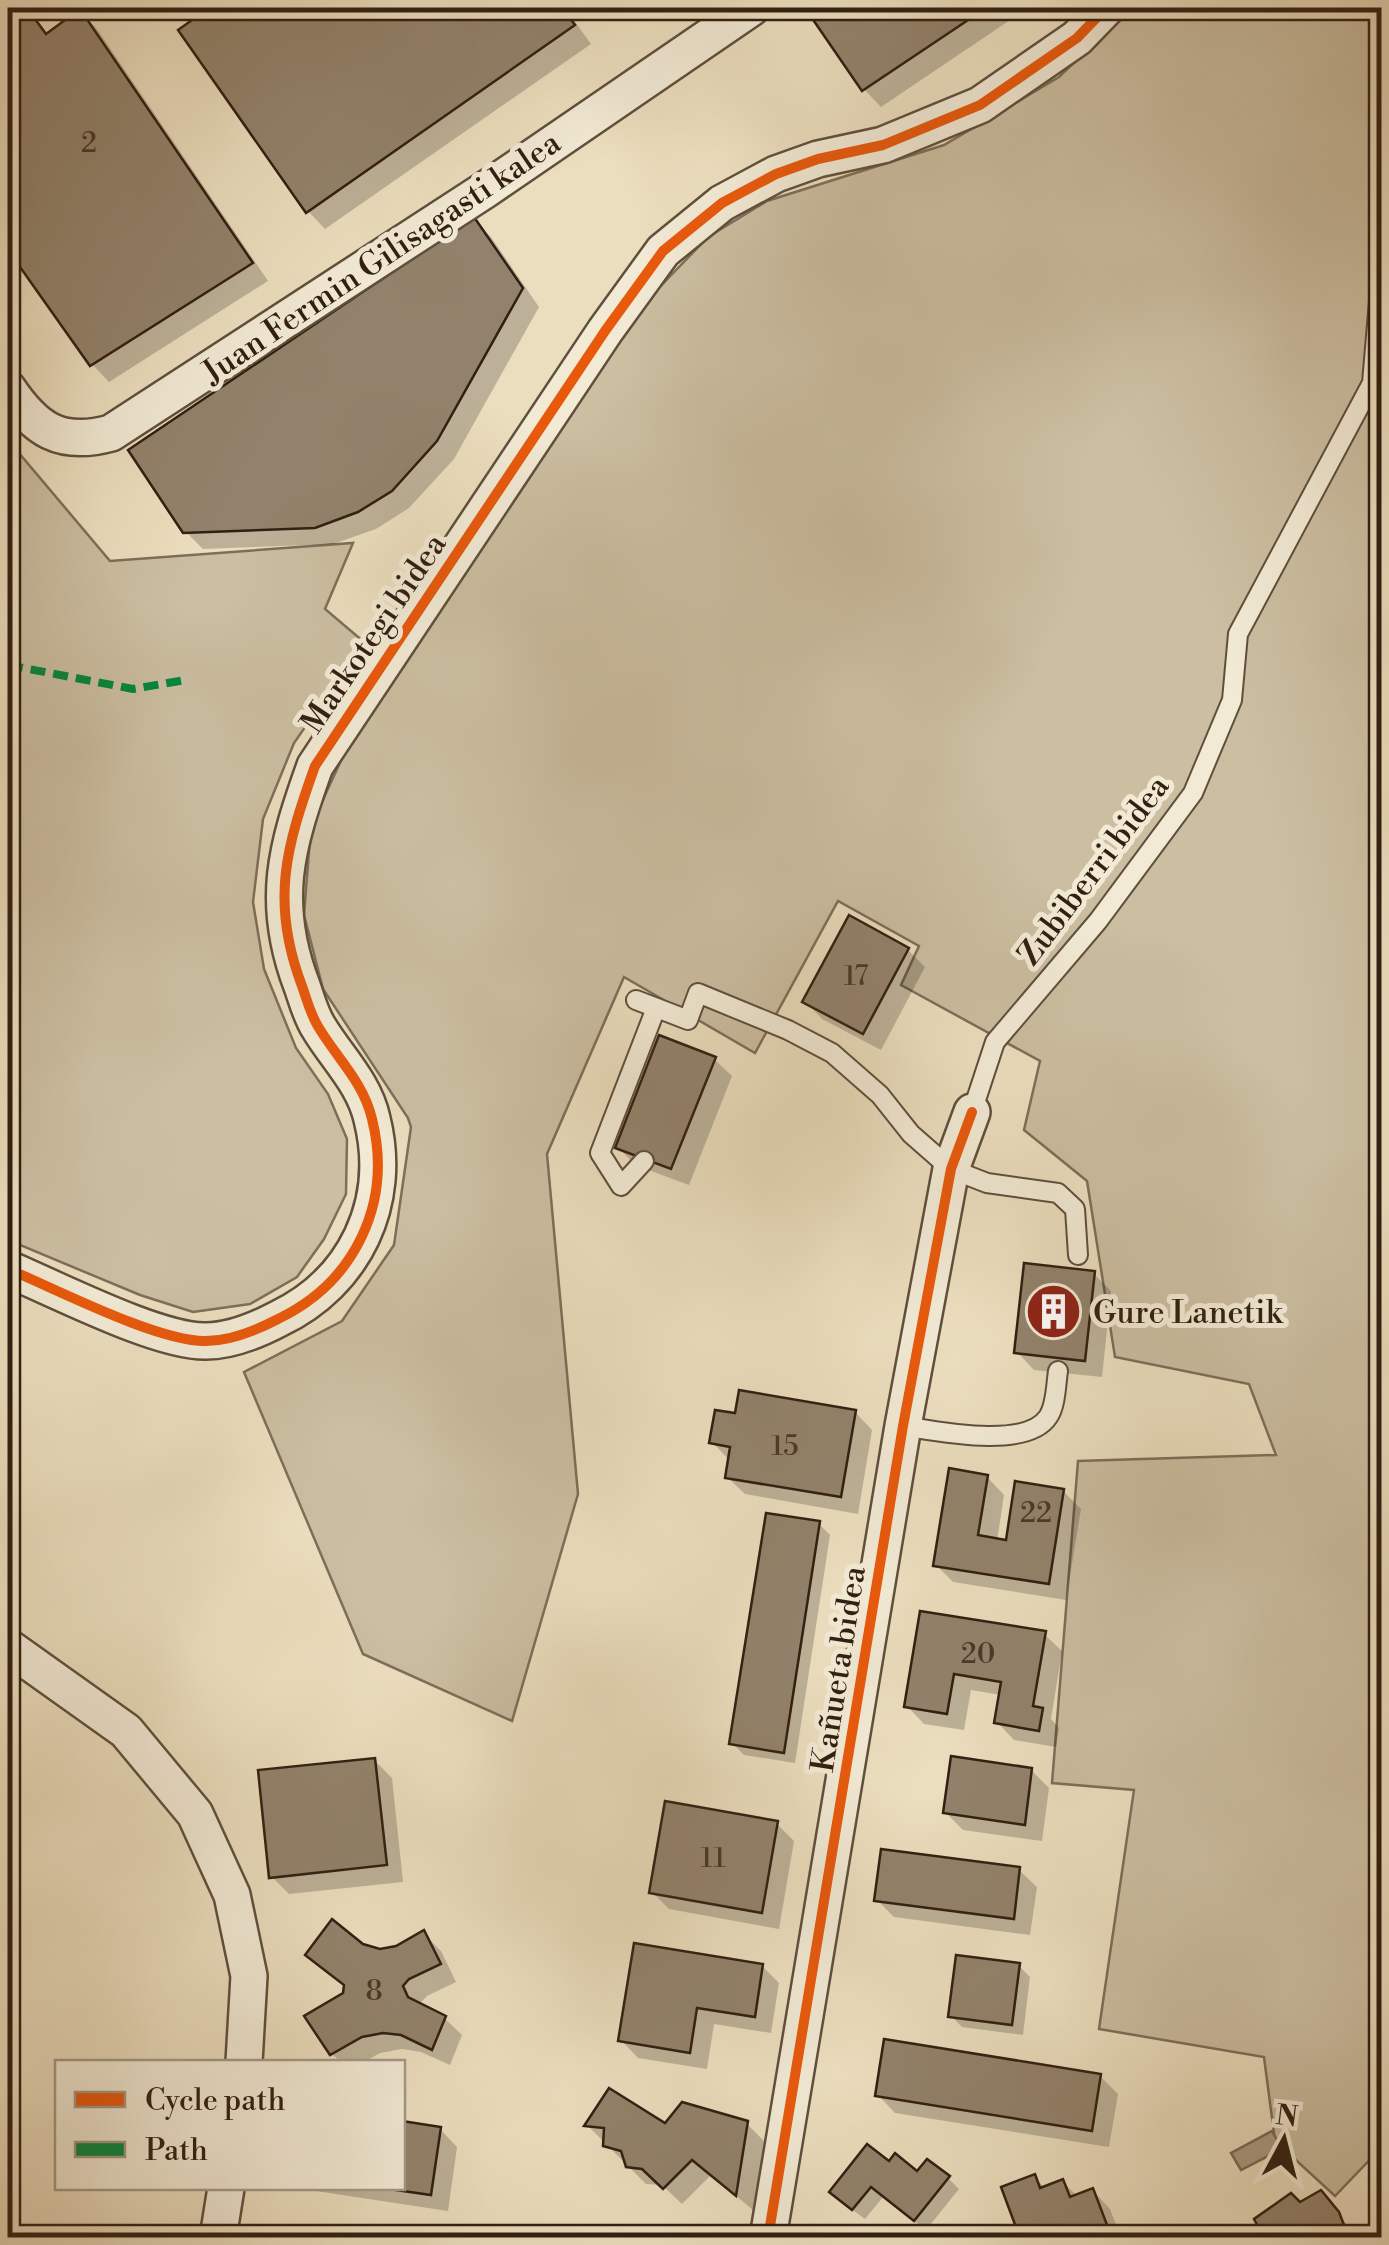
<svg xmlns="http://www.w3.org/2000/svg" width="1389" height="2245" font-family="'Libre Bodoni',serif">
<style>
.green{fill:#cbbea1;stroke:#7e6e5a;stroke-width:2.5}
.water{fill:#ac9d84;stroke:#7b6b56;stroke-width:2.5}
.shadow{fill:#0003}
.building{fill:#92826b;stroke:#311f12;stroke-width:2.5}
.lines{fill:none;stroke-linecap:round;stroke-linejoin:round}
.lane-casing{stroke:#604f3d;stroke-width:22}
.street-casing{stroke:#604f3d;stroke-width:40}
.lane{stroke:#f2ead5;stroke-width:18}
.street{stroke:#f2ead5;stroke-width:35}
.quiet{stroke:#00873e;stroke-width:8;stroke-dasharray:15 8;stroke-linecap:butt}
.cycleway-casing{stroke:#f2ead5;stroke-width:16}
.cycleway{stroke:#e8590c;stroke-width:10}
.labels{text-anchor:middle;stroke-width:10;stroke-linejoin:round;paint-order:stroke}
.number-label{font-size:28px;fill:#493828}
.street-label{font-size:32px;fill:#311f12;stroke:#f2ead5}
.poi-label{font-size:32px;fill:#311f12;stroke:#f2ead5;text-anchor:start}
</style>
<rect width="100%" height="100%" fill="#ebdebe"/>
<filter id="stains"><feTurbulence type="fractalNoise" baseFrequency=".002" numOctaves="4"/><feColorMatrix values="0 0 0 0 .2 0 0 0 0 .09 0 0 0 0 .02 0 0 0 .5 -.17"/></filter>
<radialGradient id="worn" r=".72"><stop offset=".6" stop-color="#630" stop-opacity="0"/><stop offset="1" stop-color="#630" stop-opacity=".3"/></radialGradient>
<g class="green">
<polygon points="1131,8 1381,8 1381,2148 1335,2196 1275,2141 1264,2057 1099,2029 1134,1790 1052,1783 1078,1461 1276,1455 1249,1384 1115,1357 1087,1181 1024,1130 1040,1061 901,985 919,946 838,901 755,1053 624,977 547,1154 578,1494 512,1721 363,1654 244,1372 342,1321 394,1245 411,1127 408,1118 323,989 304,915 311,826 343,756 649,298 708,237 767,201 944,145 1059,77"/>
<polygon points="8,440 110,561 353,543 325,609 364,642 294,743 263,819 253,902 264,969 296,1048 328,1094 347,1139 346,1194 324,1239 297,1277 250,1304 193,1312 140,1295 8,1240"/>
</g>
<polygon class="water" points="1272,2131 1282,2149 1241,2170 1231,2153"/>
<g class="shadow">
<polygon points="13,8 26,8 49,35 80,12 97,29 268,281 109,382 92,364 8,245 8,12"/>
<polygon points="214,8 565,8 591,44 325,229 308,211 181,30"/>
<polygon points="808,8 1028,8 881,107 864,89"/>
<polygon points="1057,8 1080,8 1067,18"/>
<polygon points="474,220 491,237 539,307 454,459 409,508 376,529 333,544 203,549 185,531"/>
<polygon points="908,950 925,967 881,1050 822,1019 805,1001"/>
<polygon points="714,1059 732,1076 689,1185 635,1165 618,1147"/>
<polygon points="1094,1274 1111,1291 1102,1377 1034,1370 1017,1352"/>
<polygon points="855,1412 872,1430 858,1514 745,1494 727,1477 730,1461 712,1442 737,1416"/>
<polygon points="987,1477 1004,1495 997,1541 1008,1543 1063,1491 1081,1509 1066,1600 953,1582 936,1565"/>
<polygon points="819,1524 830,1535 795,1763 744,1755 732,1743"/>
<polygon points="922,1614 1044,1634 1062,1651 1051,1719 1059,1728 1056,1747 1014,1740 997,1722 1001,1695 971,1690 964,1730 924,1724 907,1706"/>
<polygon points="374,1760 392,1778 403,1882 289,1894 272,1877"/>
<polygon points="1031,1770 1049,1788 1042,1841 963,1830 945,1812"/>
<polygon points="777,1824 794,1841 779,1929 669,1909 652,1892"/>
<polygon points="1019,1870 1037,1887 1030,1935 894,1917 877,1900"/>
<polygon points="423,1933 441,1951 456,1982 427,1996 418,2005 444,2018 462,2035 450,2065 421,2052 402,2049 380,2053 364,2062 341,2062 332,2054 346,1988 308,1955 361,1946 380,1952 397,1948"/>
<polygon points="762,1966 779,1983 771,2033 714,2024 707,2069 638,2058 621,2040"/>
<polygon points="1019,1966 1030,1977 1023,2035 962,2027 951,2016"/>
<polygon points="1100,2076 1118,2094 1109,2147 895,2113 878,2095"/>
<polygon points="746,2123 764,2141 753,2210 711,2175 682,2204 662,2185 646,2184 588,2126"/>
<polygon points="440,2129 457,2147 448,2211 296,2188 402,2188"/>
<polygon points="889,2165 918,2174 948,2178 959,2189 926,2230 883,2197 865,2219 843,2203"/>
<polygon points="1034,2177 1046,2189 1063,2182 1078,2197 1093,2191 1110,2209 1121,2238 1023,2238"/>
<polygon points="1320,2193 1358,2238 1267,2238 1257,2220 1300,2205"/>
</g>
<g class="building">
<polygon points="9,8 27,8 46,34 80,9 253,263 90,366 8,250"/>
<polygon points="209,8 563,8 575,25 306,213 178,30"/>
<polygon points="805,8 986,8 862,91"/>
<polygon points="474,217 523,288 437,441 392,491 358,512 315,528 183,533 128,450"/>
<polygon points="849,915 909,948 863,1034 802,1002"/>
<polygon points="659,1035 716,1057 671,1169 615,1148"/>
<polygon points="1024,1263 1095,1271 1085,1361 1014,1353"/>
<polygon points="739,1390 856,1410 841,1497 725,1478 730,1447 709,1443 715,1410 735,1413"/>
<polygon points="949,1468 988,1475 978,1535 1006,1540 1015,1481 1064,1489 1049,1584 933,1566"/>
<polygon points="766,1513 820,1521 784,1753 729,1744"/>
<polygon points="920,1611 1046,1631 1033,1706 1043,1708 1039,1731 994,1723 1001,1682 954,1674 947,1714 904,1707"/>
<polygon points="951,1756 1032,1768 1025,1825 943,1813"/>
<polygon points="375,1758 387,1865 269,1878 258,1770"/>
<polygon points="665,1801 778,1821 762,1913 649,1893"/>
<polygon points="881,1849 1020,1867 1014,1919 874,1901"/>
<polygon points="332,1919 363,1944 380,1949 396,1946 424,1930 441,1964 409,1979 403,1986 408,1997 446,2016 432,2050 401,2035 383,2033 362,2037 330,2055 304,2016 343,1993 344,1985 305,1955"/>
<polygon points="634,1943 763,1964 755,2017 697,2008 690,2053 618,2041"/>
<polygon points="956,1955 1020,1963 1012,2025 948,2017"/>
<polygon points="884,2039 1101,2074 1092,2131 875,2096"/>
<polygon points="609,2088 665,2123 682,2102 748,2121 736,2196 692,2160 663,2189 642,2169 626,2167 621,2151 603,2146 604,2128 584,2126"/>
<polygon points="402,2121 441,2127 431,2195 382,2188 402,2188"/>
<polygon points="867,2144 889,2161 895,2153 917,2171 927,2159 950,2176 914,2221 871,2187 852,2210 829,2192"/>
<polygon points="1035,2174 1040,2188 1063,2179 1070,2197 1093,2188 1112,2238 1081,2238 1078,2229 1057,2238 1020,2238 1001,2187"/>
<polygon points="1321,2190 1339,2212 1349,2238 1283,2238 1276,2229 1264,2238 1254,2219 1291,2193 1300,2202"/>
</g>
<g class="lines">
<defs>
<g id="lane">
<polyline points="636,1000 688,1020 698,993 788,1030 832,1053 880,1095 911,1134 951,1169 987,1183 1058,1193 1075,1209 1078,1255"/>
<polyline points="972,1112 995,1042 1098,921 1193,793 1232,700 1238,634 1372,383 1382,266"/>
<polyline points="644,1161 621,1186 600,1153 656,1008"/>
<path d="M903,1426C936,1431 1026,1450 1048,1417C1056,1406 1056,1384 1058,1371"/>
</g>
<g id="street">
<path d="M8,389C35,429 60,447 111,433L485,190L751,8"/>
<path d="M8,1269C56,1289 158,1342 206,1341C230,1341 257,1330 278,1319C355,1282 393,1203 372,1119C364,1083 337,1058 319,1028C311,1016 307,1000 302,986C270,902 286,847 315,766L605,331L663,251L722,203L776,174L818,159L883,145L980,105L1077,38L1106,8"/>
<polyline points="8,1647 126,1731 195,1814 232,1895 249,1976 244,2062"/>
<polyline points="218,2238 226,2188"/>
<polyline points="768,2238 903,1426 951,1169 972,1112"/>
</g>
</defs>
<use href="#lane" class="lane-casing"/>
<use href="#street" class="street-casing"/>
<use href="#lane" class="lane"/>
<use href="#street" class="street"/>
<g class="quiet">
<polyline points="127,10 128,8"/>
<polyline points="8,665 133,689 185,680"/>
</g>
<defs>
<g id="cycleway">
<path d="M8,1269C56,1289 158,1342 206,1341C230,1341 257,1330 278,1319C355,1282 393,1203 372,1119C364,1083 337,1058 319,1028C311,1016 307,1000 302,986C270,902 286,847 315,766L605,331L663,251L722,203L776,174L818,159L883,145L980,105L1077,38L1106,8"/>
<polyline points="768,2238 903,1426 951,1169 972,1112"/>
</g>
</defs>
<use href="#cycleway" class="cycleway-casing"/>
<use href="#cycleway" class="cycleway"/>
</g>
<defs>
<symbol id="building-disc" viewBox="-11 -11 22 22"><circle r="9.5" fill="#8f2418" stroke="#f2ead5"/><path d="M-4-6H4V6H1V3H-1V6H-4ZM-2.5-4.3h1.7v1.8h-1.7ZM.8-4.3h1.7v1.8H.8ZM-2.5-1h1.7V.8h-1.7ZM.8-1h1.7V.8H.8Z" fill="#fff"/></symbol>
</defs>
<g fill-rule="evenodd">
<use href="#building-disc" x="1022" y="1280" width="63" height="63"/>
</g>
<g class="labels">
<g class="number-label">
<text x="89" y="152">2</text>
<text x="856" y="985">17</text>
<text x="785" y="1455">15</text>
<text x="1036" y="1522">22</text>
<text x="978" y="1663">20</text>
<text x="713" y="1867">11</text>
<text x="374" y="2000">8</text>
</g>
<g class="street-label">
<text transform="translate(381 257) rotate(-34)" y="11">Juan Fermin Gilisagasti kalea</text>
<text transform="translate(373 633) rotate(-56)" y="11">Markotegi bidea</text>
<text transform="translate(1093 870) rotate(-53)" y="11">Zubiberri bidea</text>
<text transform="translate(838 1669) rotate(-81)" y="11">Kañueta bidea</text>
</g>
<g class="poi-label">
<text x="1093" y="1323">Gure Lanetik</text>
</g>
</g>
<rect width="1389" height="2245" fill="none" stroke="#ebdebe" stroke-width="40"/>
<rect x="10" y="10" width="1369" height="2225" fill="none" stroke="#311f12" stroke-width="5"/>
<rect x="20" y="20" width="1349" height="2205" fill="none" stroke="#311f12" stroke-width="2.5"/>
<rect x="55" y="2060" width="350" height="130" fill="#f2ead5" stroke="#a59987" stroke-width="2.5"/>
<rect x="75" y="2092" width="50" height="15" fill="#e8590c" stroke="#a59987" stroke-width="2.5"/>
<text x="145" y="2110" font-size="30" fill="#311f12">Cycle path</text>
<rect x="75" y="2142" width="50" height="15" fill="#00873e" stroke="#a59987" stroke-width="2.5"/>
<text x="145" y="2160" font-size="30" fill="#311f12">Path</text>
<g transform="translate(1284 2140) rotate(7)" stroke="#f2ead5" stroke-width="8" paint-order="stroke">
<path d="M0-8L18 38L0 25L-18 38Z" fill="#311f12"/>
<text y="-15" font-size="28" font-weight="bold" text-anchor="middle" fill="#311f12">N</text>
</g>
<rect width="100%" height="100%" filter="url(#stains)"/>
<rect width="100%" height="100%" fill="url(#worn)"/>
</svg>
